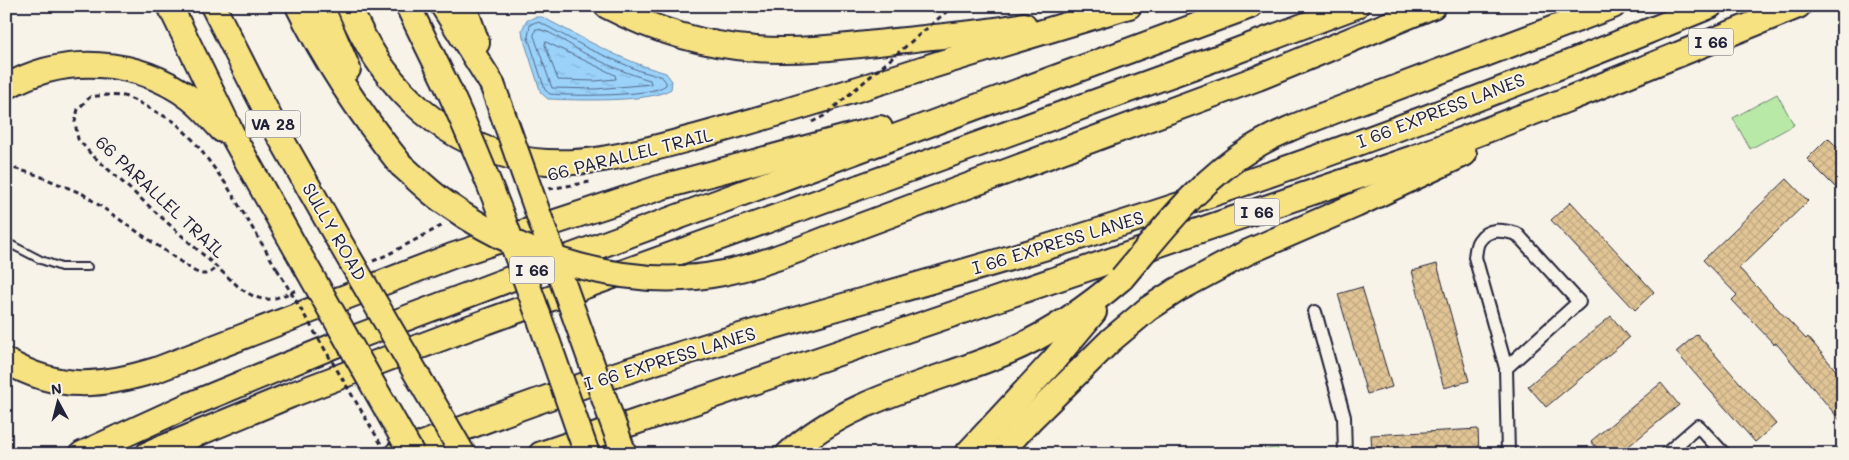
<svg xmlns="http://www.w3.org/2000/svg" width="1849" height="460" font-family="Mali,sans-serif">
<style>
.green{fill:#b9e9a7;stroke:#6e8671}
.park{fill:url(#park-tufts);stroke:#6e8671}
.water{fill:url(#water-ripples);stroke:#6a8cae}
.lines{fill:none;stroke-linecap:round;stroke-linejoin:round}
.shore{stroke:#526887;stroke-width:1}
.building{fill:url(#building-cross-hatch);stroke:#22223b}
.lane-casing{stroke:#22223b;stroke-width:10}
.street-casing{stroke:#22223b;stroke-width:16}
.highway-casing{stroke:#22223b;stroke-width:28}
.path{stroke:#22223b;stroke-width:3;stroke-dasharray:5 4;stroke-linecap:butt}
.lane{stroke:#f7f3e8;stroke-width:6}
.street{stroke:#f7f3e8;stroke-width:12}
.highway{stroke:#f7e281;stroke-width:24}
.highway-bridge-casing{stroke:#22223b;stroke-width:28;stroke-linecap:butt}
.path-bridge{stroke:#22223b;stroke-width:3;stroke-dasharray:5 4;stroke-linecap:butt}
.highway-bridge{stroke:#f7e281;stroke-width:24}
.labels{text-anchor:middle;stroke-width:4;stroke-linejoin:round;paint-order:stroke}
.shield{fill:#f7f3e8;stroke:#62616f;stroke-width:1}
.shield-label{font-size:16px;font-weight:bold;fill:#22223b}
.street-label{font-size:18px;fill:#22223b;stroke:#f7f3e8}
</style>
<defs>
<pattern id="park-tufts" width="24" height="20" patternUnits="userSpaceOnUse" patternTransform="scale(1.25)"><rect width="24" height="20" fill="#b9e9a7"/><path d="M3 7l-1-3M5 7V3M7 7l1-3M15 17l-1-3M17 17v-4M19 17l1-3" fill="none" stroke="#9fc891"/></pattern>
<pattern id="water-ripples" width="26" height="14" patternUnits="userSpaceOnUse" patternTransform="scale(1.25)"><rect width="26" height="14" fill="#9ad2fa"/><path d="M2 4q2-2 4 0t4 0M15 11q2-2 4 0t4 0" fill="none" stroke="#84b4d7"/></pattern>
<pattern id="building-cross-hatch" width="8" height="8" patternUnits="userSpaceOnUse" patternTransform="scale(1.25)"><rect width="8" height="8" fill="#e1c595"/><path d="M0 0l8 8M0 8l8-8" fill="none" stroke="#c1a981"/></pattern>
</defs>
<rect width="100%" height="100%" fill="#f7f3e8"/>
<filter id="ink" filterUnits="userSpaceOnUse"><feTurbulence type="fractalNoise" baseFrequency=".02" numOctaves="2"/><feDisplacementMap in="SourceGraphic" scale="10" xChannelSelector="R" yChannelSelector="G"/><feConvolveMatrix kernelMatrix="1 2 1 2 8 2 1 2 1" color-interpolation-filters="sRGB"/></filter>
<g filter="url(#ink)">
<polygon class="green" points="1777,94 1794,125 1750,149 1733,118"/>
<polygon class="park" points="1277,447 1279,454 1248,454"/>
<path class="water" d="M535,17H542C583,38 621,61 666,73L672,81L671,89C650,103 575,100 548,99L541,93L523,37L522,30L526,21Z"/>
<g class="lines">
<g class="shore">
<path d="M536,22L541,23L589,49L640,71L662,77L666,82V85C652,97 570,96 550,94L545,90L528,37L530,25Z"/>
<path d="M536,29C549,29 572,47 584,53C605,64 628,74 650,80L651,84L596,89L552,88L534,36Z"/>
<polygon points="546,42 615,75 616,79 595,81 558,80 545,45"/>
</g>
</g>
<g class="building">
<polygon points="1828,138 1843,153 1843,195 1807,159"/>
<polygon points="1787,179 1808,201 1739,268 1806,339 1808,337 1843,379 1843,424 1776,343 1774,344 1732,300 1737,295 1703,260"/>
<polygon points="1571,202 1654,292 1635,310 1551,220"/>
<polygon points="1437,264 1469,381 1444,388 1412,271"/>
<polygon points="1362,287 1392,387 1367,394 1338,294"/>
<polygon points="1611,316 1629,338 1546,407 1528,386"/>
<polygon points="1697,334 1776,424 1755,442 1676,352"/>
<polygon points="1661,383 1679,405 1619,454 1601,454 1591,441"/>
<polygon points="1478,429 1479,454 1372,454 1371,435"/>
</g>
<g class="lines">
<defs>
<polyline id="lane" points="6,242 41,260 61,267 88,267"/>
<g id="street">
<polyline points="1315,312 1344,417 1345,454"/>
<path d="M1506,368L1579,302L1517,234C1504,230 1488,227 1479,241C1476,245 1476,252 1475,257L1506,368L1508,454"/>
<polyline points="1666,454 1698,426 1724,454"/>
</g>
<g id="highway">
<polyline points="170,6 235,140 304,263"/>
<polyline points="213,6 275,128 338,239"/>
<path d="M298,6C326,63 361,115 401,165"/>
<polyline points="321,6 348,69"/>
<path d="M349,6C379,80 433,137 512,157C578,173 647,150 710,133C775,115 839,95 903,75C978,51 1053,29 1129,6"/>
<polyline points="408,6 449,90"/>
<polyline points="443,6 492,84"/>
<polyline points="464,6 477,43"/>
<path d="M607,6C653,30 704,45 756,49C808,53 863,44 915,39C951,35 989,33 1024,25"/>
<path d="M6,87C64,54 136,58 190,98C202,107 212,119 222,130"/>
<polyline points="1329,113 1613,6"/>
<polyline points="855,228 1258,78 1433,6"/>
<path d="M6,361C58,391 101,387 156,370L452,256L662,187L880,128"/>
<polyline points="82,454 187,406 338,344 531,271 1250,6"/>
<polyline points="148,454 291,395 466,329 1231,53 1356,6"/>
<path d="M397,454C473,424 550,396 627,371C786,319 949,279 1108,228C1312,164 1513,87 1710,6"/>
<polyline points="541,454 1413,158 1571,98 1798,6"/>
<path d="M788,454C849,398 933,383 1007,352C1050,334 1087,308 1122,278"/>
<polyline points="967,454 1053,361 1094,312"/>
<polyline points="999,454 1031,419 1111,340 1148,309 1177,290 1248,252 1356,205 1464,154"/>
</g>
</defs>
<use href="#lane" class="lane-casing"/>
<use href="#street" class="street-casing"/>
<use href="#highway" class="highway-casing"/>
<g class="path">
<polyline points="946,12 953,6"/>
<path d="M6,166L37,175L83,194L194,271C204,276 208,275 216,268"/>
<polyline points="549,189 590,182"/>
<polyline points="373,261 387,255 445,224"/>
<path d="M277,269L226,184L194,141L175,122L138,102L124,96L105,95L90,97L78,109L75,122L78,139L90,153L240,288C264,305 272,300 297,290"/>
</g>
<use href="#lane" class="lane"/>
<use href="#street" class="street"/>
<use href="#highway" class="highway"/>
<defs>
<g id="highway-bridge">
<polyline points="492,84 624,454"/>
<path d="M449,90C503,208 544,331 587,454"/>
<path d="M401,165C416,178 430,193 447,204C523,258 630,292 723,273C768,264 812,244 855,228"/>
<polyline points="338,239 463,454"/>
<polyline points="304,263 412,454"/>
<path d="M1122,278C1161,232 1199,180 1252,148C1276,133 1303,123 1329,113"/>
</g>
</defs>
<use href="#highway-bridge" class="highway-bridge-casing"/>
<g class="path-bridge">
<polyline points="812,122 824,116 946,12"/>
<polyline points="277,269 387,454"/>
</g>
<use href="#highway-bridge" class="highway-bridge"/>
</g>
</g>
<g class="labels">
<g class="shield">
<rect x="1688.5" y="28.5" width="45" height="27" rx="4"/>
<rect x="245.5" y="110.5" width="55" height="27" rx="4"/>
<rect x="1234.5" y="198.5" width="45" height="27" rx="4"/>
<rect x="509.5" y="256.5" width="45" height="27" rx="4"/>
</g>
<g class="shield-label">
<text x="1711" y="48">I 66</text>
<text x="273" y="130">VA 28</text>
<text x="1257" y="218">I 66</text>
<text x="532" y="276">I 66</text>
</g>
<g class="street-label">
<text transform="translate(1441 111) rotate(-21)" y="6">I 66 EXPRESS LANES</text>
<text transform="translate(630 155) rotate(-14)" y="6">66 PARALLEL TRAIL</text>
<text transform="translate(160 197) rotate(43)" y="6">66 PARALLEL TRAIL</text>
<text transform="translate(334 232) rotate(60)" y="6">SULLY ROAD</text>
<text transform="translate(1058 243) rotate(-17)" y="6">I 66 EXPRESS LANES</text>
<text transform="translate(670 359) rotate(-17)" y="6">I 66 EXPRESS LANES</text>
</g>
</g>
<rect width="1849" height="460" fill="none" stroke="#f7f3e8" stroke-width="25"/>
<rect x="12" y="12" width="1824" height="435" fill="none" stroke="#22223b" stroke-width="2" filter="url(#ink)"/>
<g transform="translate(58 402) rotate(353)" stroke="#f7f3e8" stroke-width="4" paint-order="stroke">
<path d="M0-4L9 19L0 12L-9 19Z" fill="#22223b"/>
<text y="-8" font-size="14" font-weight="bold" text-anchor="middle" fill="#22223b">N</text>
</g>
</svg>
